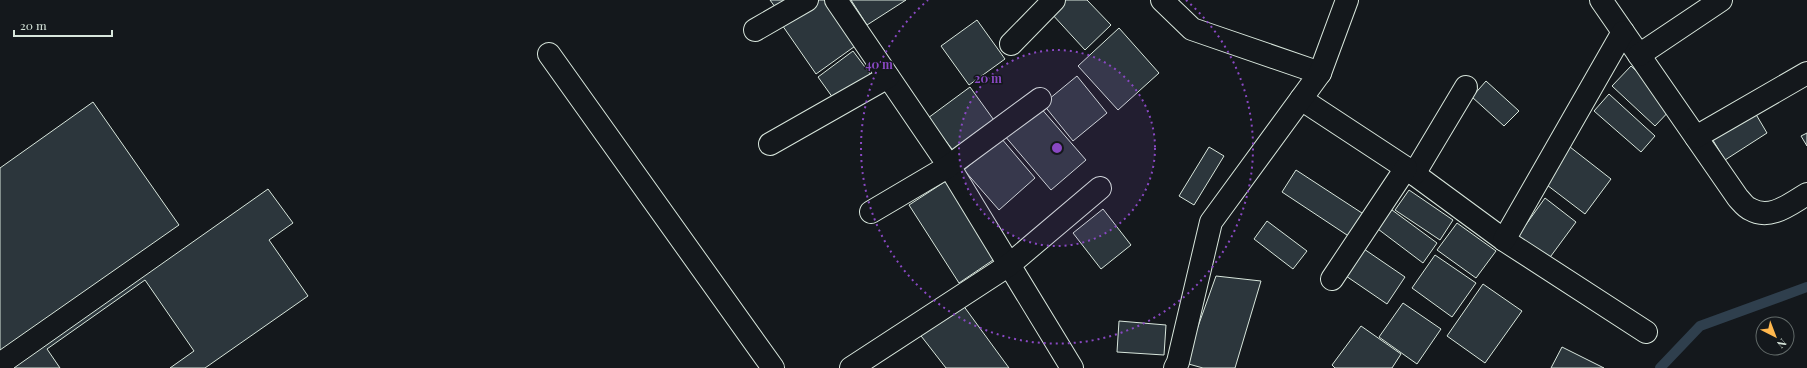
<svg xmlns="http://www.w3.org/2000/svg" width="1807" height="368" font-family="'Playfair Display',serif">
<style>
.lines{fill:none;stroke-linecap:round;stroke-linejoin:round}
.stream{stroke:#2f3f4d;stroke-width:10}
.building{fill:#2c363c;stroke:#d8e6dc}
.street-casing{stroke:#d8e6dc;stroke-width:24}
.secondary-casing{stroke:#d8e6dc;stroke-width:24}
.street{stroke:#14181c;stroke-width:22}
.secondary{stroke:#14181c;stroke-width:22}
.ring{fill:none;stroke:#8948c3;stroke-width:2;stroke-dasharray:2 4}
.centre{fill:#8948c3;stroke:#14181c;stroke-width:2}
.ring-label{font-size:12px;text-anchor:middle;font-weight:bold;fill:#8948c3;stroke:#14181c;stroke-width:3;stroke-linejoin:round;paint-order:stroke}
</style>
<rect width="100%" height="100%" fill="#14181c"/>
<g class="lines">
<polyline class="stream" points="1660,368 1700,326 1807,287"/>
</g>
<g class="building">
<polygon points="770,0 794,0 778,11"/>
<polygon points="811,0 827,0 858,44 816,74 780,22"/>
<polygon points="851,0 906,0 867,25"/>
<polygon points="1066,0 1087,0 1111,25 1085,50 1051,13"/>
<polygon points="977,20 1005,59 969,85 941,46"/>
<polygon points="1119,28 1159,73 1118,110 1078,66"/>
<polygon points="853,51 874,79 838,105 818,77"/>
<polygon points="1631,66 1674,106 1655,126 1612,86"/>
<polygon points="1077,76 1107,113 1073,141 1043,104"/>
<polygon points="1486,81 1519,111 1504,126 1472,97"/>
<polygon points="970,87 996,123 955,153 928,118"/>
<polygon points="1609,94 1655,136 1641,152 1594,111"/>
<polygon points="93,102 179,225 0,350 0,168"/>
<polygon points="1039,106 1086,160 1051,190 1004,135"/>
<polygon points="1754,111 1767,133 1725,160 1711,137"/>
<polygon points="1807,133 1807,146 1801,136"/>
<polygon points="1001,138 1035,178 999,210 964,170"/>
<polygon points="1209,147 1224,156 1194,205 1179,196"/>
<polygon points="1570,147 1611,179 1585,214 1543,182"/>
<polygon points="1296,170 1365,215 1350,237 1282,192"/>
<polygon points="946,181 996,258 959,283 909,205"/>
<polygon points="268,189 293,223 269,240 308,296 205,368 170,368 194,351 145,280 47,349 60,368 14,368"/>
<polygon points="1409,190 1453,220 1440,240 1395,210"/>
<polygon points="1545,198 1576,222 1548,260 1517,237"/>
<polygon points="1388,207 1437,243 1423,263 1374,226"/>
<polygon points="1103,209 1131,245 1101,269 1073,233"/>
<polygon points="1267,221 1307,251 1293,269 1254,239"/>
<polygon points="1457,223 1496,251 1476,278 1437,250"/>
<polygon points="1364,249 1405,277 1387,304 1346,276"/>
<polygon points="1435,255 1476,283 1452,317 1412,288"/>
<polygon points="1216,276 1261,281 1235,368 1203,368 1185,363"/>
<polygon points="1483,284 1522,311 1485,363 1447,336"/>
<polygon points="960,301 1009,368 946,368 918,332"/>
<polygon points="1403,303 1441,329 1417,364 1379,337"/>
<polygon points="1119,321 1166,325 1164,355 1117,352"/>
<polygon points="1361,326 1401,354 1392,368 1335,368 1332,365"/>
<polygon points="1562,347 1604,368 1551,368"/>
</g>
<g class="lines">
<defs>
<g id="street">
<polyline points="836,0 949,166 1072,368"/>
<polyline points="1162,0 1192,29 1320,73"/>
<path d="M1601,0L1738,198C1742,202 1745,207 1750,209C1770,221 1790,204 1807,194"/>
<polyline points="755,30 807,0"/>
<polyline points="1011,44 1054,0"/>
<polyline points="549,54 773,368"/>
<polyline points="1639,55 1721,0"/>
<polyline points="1301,99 1406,168 1504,240 1646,332"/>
<polyline points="1696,137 1807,73"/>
<polyline points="770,144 888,77"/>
<polyline points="1414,174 1466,87"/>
<polyline points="871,212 949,166 1040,99"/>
<polyline points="1504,240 1623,32"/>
<polyline points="1332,279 1406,168"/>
<polyline points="851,368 1009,265 1100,188"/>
</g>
<polyline id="secondary" points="1175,368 1178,362 1211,222 1320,73 1347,0"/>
</defs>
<use href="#street" class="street-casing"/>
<use href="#secondary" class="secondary-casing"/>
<use href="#street" class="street"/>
<use href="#secondary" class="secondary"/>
</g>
<circle cx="1057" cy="148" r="98" fill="#8948c3" fill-opacity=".12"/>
<g class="ring">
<circle cx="1057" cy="148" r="98"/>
<path d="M1186 0A196 196 0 1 1 928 0"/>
</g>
<circle cx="1057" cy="148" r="6" class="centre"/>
<g class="ring-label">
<text x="879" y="69">40 m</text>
<text x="988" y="83">20 m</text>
</g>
<g transform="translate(1775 336) rotate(138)"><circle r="19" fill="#14181c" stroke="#626a69"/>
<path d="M0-3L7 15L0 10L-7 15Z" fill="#ffb74d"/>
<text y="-6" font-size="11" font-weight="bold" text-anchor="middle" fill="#d8e6dc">N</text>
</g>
<path d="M14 30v6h98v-6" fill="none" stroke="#d8e6dc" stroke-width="2"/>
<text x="20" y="30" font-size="12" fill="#d8e6dc" stroke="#14181c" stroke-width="3" paint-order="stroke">20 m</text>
</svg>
